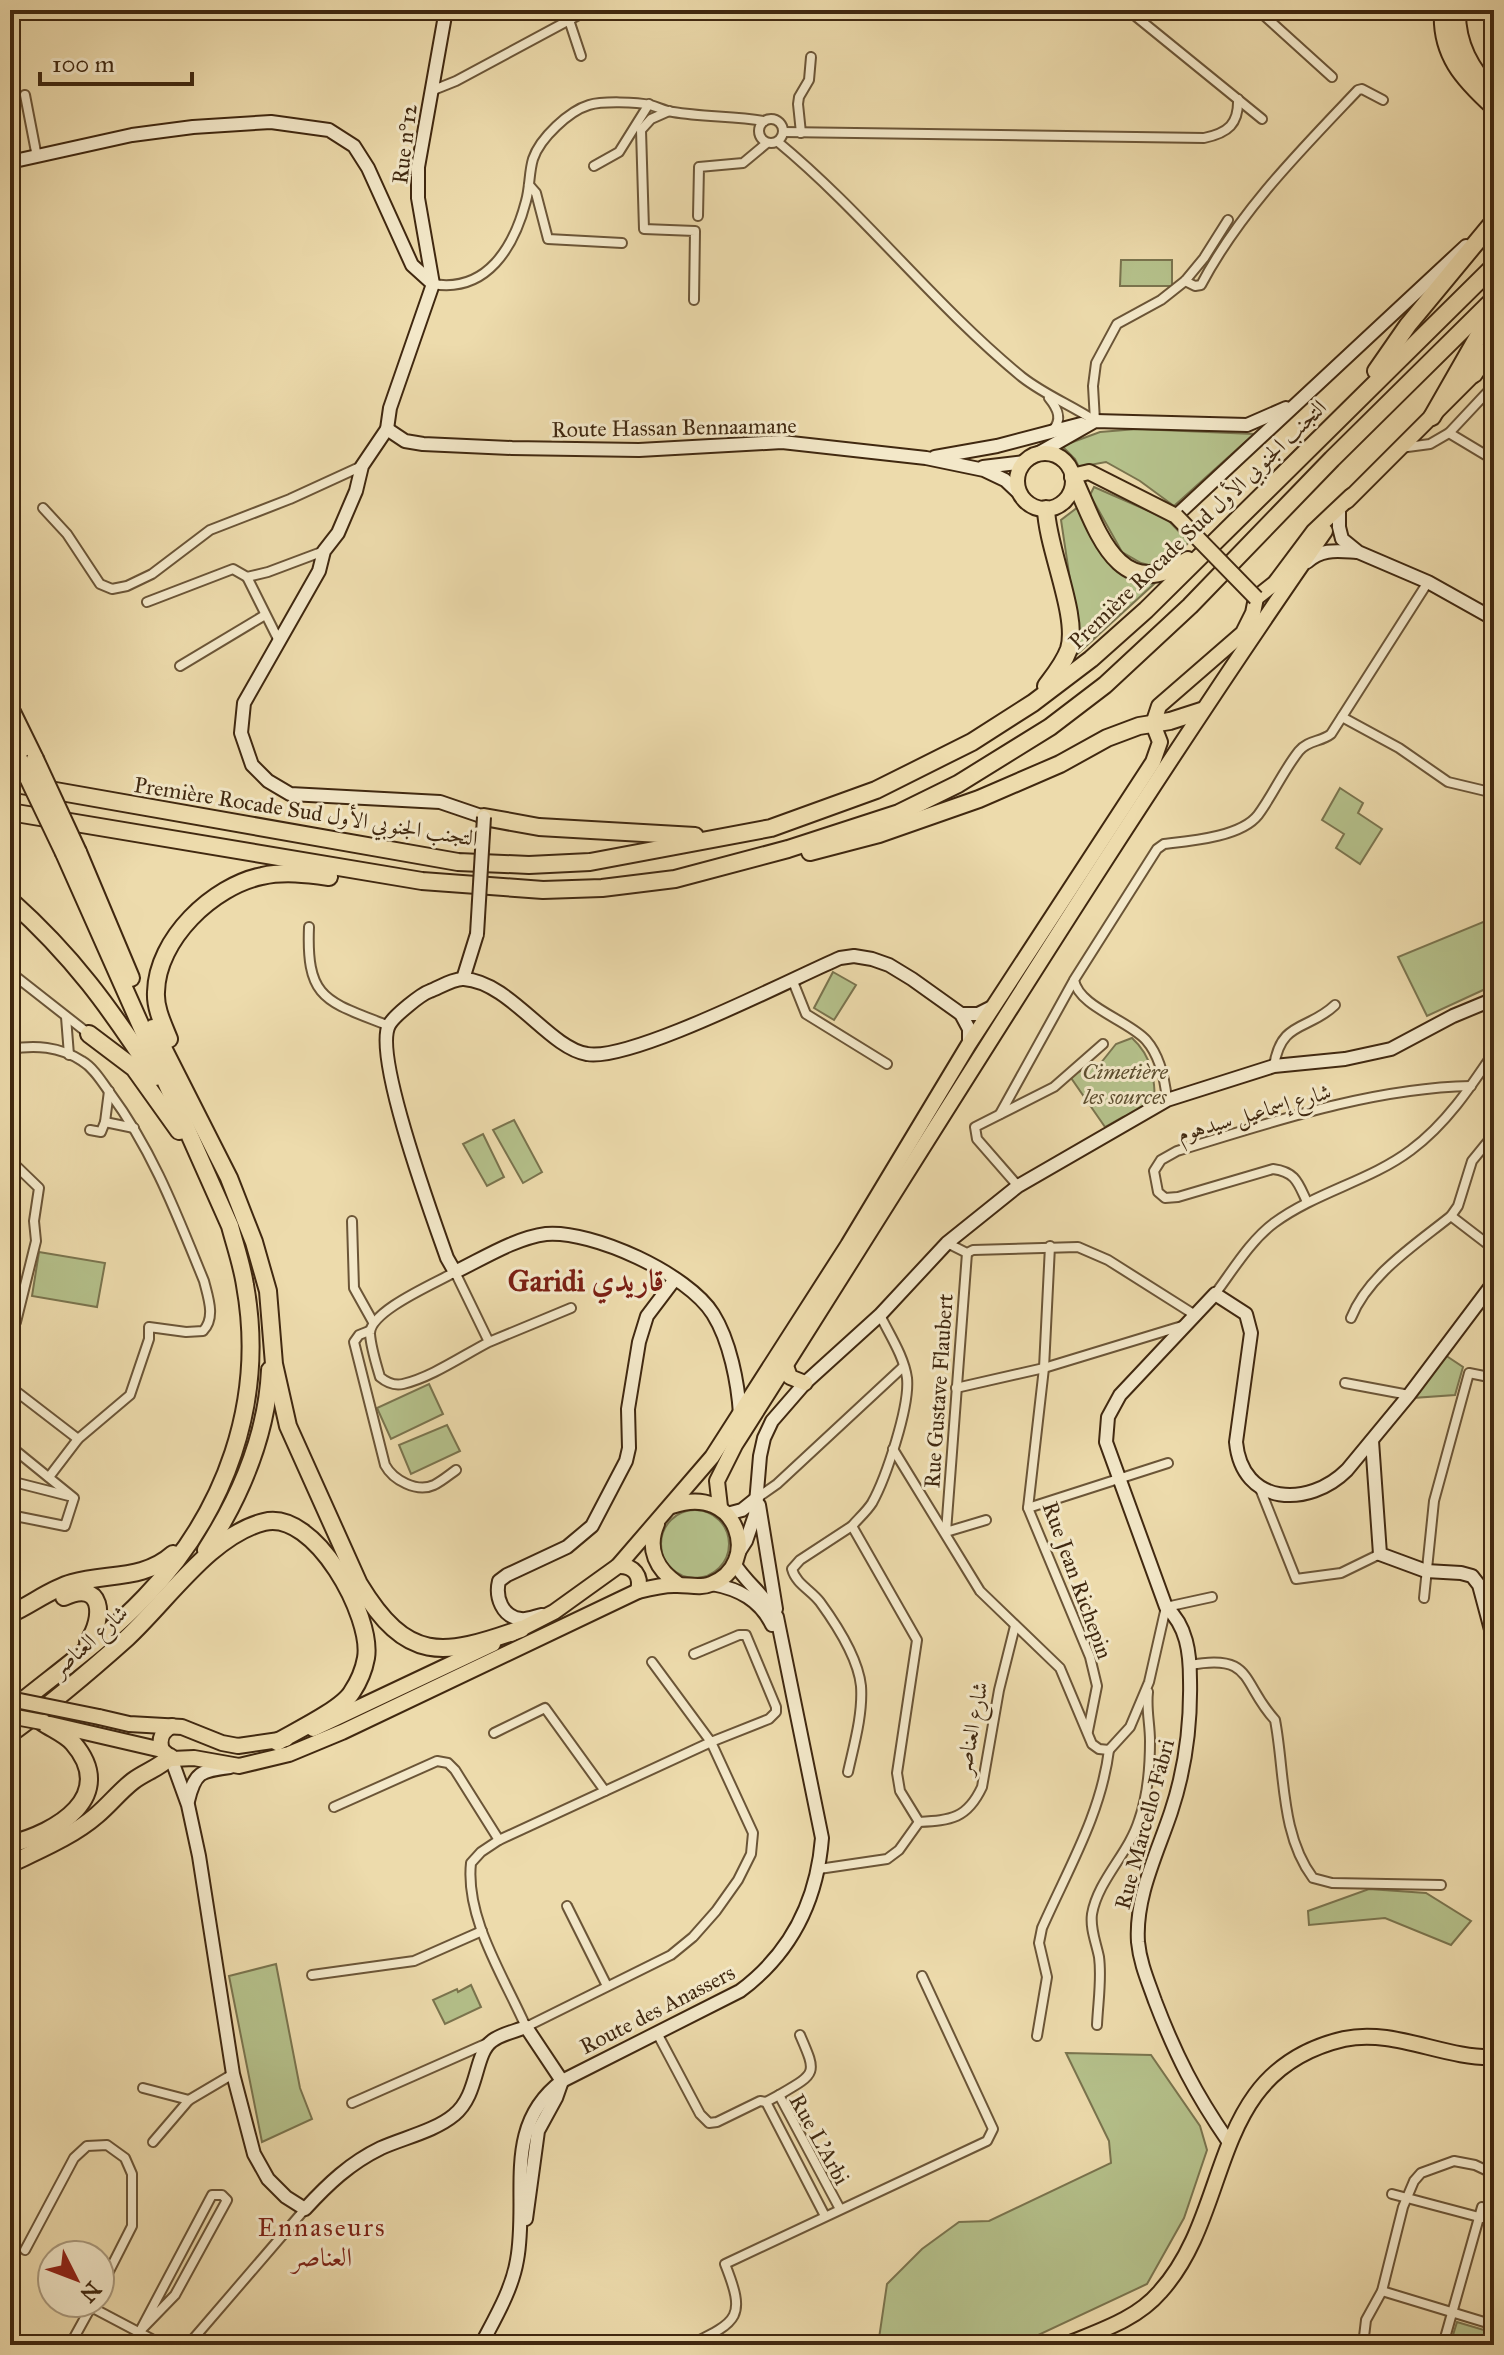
<svg xmlns="http://www.w3.org/2000/svg" width="1504" height="2355" font-family="'IM FELL Great Primer',Amiri,serif">
<style>
.green{fill:#b5c18b;stroke:#7a744e;stroke-width:2}
.lines{fill:none;stroke-linecap:round;stroke-linejoin:round}
.street-casing{stroke:#6b5537;stroke-width:12}
.secondary-casing{stroke:#402810;stroke-width:16}
.primary-casing{stroke:#402810;stroke-width:18}
.highway-casing{stroke:#402810;stroke-width:20}
.street{stroke:#f3e8c9;stroke-width:8}
.secondary{stroke:#f3e8c9;stroke-width:12}
.primary{stroke:#eddbac;stroke-width:14}
.highway{stroke:#eddbac;stroke-width:16}
.secondary-bridge-casing{stroke:#402810;stroke-width:16;stroke-linecap:butt}
.primary-bridge-casing{stroke:#402810;stroke-width:18;stroke-linecap:butt}
.highway-bridge-casing{stroke:#402810;stroke-width:20;stroke-linecap:butt}
.secondary-bridge{stroke:#f3e8c9;stroke-width:12}
.primary-bridge{stroke:#eddbac;stroke-width:14}
.highway-bridge{stroke:#eddbac;stroke-width:16}
.labels{text-anchor:middle;stroke-width:6;stroke-linejoin:round;paint-order:stroke}
.street-label{font-size:22px;fill:#402810;stroke:#f3e8c9}
.park-label{font-size:22px;font-style:italic;fill:#5d4e2f;stroke:#f3e8c9}
.quarter-label{font-size:26px;letter-spacing:2px;fill:#7a1f14;stroke:#f3e8c9}
.district-label{font-size:30px;font-weight:bold;fill:#7a1f14;stroke:#f3e8c9}
</style>
<rect width="100%" height="100%" fill="#eddbac"/>
<filter id="stains"><feTurbulence type="fractalNoise" baseFrequency=".0025" numOctaves="4"/><feColorMatrix values="0 0 0 0 .2 0 0 0 0 .09 0 0 0 0 .02 0 0 0 .5 -.17"/></filter>
<radialGradient id="worn" r=".72"><stop offset=".6" stop-color="#630" stop-opacity="0"/><stop offset="1" stop-color="#630" stop-opacity=".3"/></radialGradient>
<g class="green">
<polygon points="1121,260 1172,260 1172,286 1120,286"/>
<polygon points="1137,429 1254,434 1174,506 1140,481 1106,462 1079,467 1075,459 1062,446 1100,432"/>
<polygon points="1094,487 1167,519 1189,542 1169,564 1156,567 1141,563 1122,552 1090,495"/>
<polygon points="1078,507 1113,568 1131,579 1154,584 1074,657 1079,640 1061,520"/>
<polygon points="1340,788 1363,803 1358,813 1382,829 1360,864 1336,848 1344,834 1322,820"/>
<polygon points="1488,920 1494,937 1494,985 1427,1016 1398,957"/>
<polygon points="833,972 856,985 834,1020 814,1008"/>
<path d="M1132,1038C1153,1057 1155,1080 1155,1107L1123,1117L1105,1127L1069,1075L1100,1064L1116,1044Z"/>
<polygon points="514,1120 542,1172 523,1183 493,1130"/>
<polygon points="483,1134 504,1177 487,1186 463,1144"/>
<polygon points="39,1252 105,1263 97,1307 32,1296"/>
<polygon points="1445,1355 1463,1367 1455,1395 1412,1398"/>
<polygon points="429,1384 443,1414 391,1439 377,1408"/>
<polygon points="447,1425 460,1451 411,1474 399,1445"/>
<circle cx="695" cy="1544" r="34"/>
<polygon points="1369,1889 1426,1893 1471,1921 1451,1945 1385,1918 1309,1925 1308,1911"/>
<polygon points="276,1964 300,2088 312,2119 262,2142 229,1976"/>
<polygon points="471,1985 481,2007 445,2024 433,2000 457,1989 458,1992"/>
<polygon points="1066,2053 1151,2055 1200,2126 1207,2150 1184,2218 1147,2284 1017,2345 987,2345 973,2338 963,2345 878,2345 887,2284 922,2249 959,2222 989,2221 1111,2163 1109,2141"/>
<polygon points="1457,2322 1494,2333 1494,2345 1450,2345"/>
</g>
<g class="lines">
<defs>
<g id="street">
<polyline points="1128,10 1262,119"/>
<polyline points="1258,10 1332,77"/>
<polyline points="208,15 335,10"/>
<polyline points="569,20 581,56"/>
<polyline points="431,91 456,81 588,10"/>
<polyline points="25,95 37,157"/>
<polyline points="669,111 651,119 641,130 644,229 695,231 694,300"/>
<circle cx="771" cy="131" r="12"/>
<path d="M783,132L1204,138C1228,133 1239,124 1238,99"/>
<polyline points="801,133 798,104 799,97 809,80 811,57"/>
<path d="M778,142C865,214 934,305 1022,377C1045,395 1071,405 1095,421"/>
<polyline points="594,166 619,152 649,104"/>
<polyline points="529,185 536,193 548,239 622,243"/>
<polyline points="698,216 699,167 743,163 767,143"/>
<path d="M1185,281L1195,286L1201,285C1240,211 1301,150 1358,90L1362,89L1383,100"/>
<path d="M433,284C487,293 514,247 526,201C530,187 529,172 533,159C540,138 569,111 589,105C602,101 637,102 650,105C658,107 665,111 673,112C703,117 734,116 764,121"/>
<path d="M1049,398C1058,409 1063,420 1052,431"/>
<polyline points="1095,421 1093,386 1096,363 1117,324 1161,300 1185,281 1204,258 1228,220"/>
<polyline points="1449,433 1494,385"/>
<polyline points="1400,448 1430,444 1449,433 1494,460"/>
<polyline points="43,508 67,534 100,584 112,589 127,586 152,574 210,530 290,499 362,466"/>
<polyline points="247,577 279,641"/>
<polyline points="147,602 233,569 247,577 268,572 324,551"/>
<polyline points="180,666 265,615"/>
<polyline points="1342,717 1399,748 1448,782 1494,793"/>
<path d="M309,927C306,1001 327,1001 389,1026"/>
<polyline points="10,972 89,1034"/>
<polyline points="792,979 806,1014 887,1064"/>
<polyline points="66,1017 69,1055"/>
<path d="M10,1049C35,1045 59,1046 82,1061C94,1068 102,1082 110,1093C153,1151 177,1215 204,1281C208,1297 216,1318 203,1331L186,1332L149,1327V1339L130,1395L78,1439L49,1477"/>
<path d="M1274,1066C1281,1020 1308,1031 1335,1005"/>
<path d="M1167,1100C1165,1080 1160,1056 1146,1040C1128,1020 1079,1007 1074,980L1157,849L1164,844C1190,841 1241,837 1258,815C1273,795 1283,771 1299,751C1308,740 1321,742 1331,734L1428,582"/>
<polyline points="1000,1114 1073,982"/>
<polyline points="105,1122 109,1091"/>
<polyline points="90,1130 101,1132 105,1122 134,1128"/>
<polyline points="10,1160 39,1188 34,1221 36,1241 16,1322 10,1333"/>
<polyline points="1018,1186 977,1139 975,1127 1054,1087 1103,1044"/>
<path d="M1307,1202C1298,1183 1296,1172 1273,1169L1178,1197L1165,1198L1158,1192L1154,1171L1161,1160L1177,1151C1272,1122 1371,1088 1471,1086"/>
<polyline points="1451,1216 1494,1249"/>
<polyline points="352,1221 354,1288 373,1322"/>
<polyline points="947,1243 967,1253 973,1250 1078,1247 1108,1260 1195,1315"/>
<polyline points="1050,1246 1044,1368 1028,1508 1090,1657 1097,1686 1088,1731"/>
<polyline points="967,1253 946,1532 986,1520"/>
<path d="M1215,1294C1233,1270 1250,1241 1274,1223C1316,1192 1370,1181 1411,1150C1446,1124 1470,1088 1494,1052"/>
<path d="M880,1315C889,1334 904,1356 907,1378C910,1406 886,1478 872,1503C867,1511 858,1519 852,1526L917,1640L897,1773L900,1791L919,1822"/>
<path d="M1351,1318C1368,1275 1415,1245 1451,1216L1458,1206L1472,1161L1494,1134"/>
<path d="M369,1331L359,1335L354,1342L385,1465C393,1480 417,1493 434,1485C442,1481 449,1475 456,1470"/>
<path d="M489,1342C462,1356 432,1377 403,1384C394,1386 386,1382 380,1377C376,1363 371,1348 370,1334C369,1311 436,1283 455,1272L489,1342L571,1308"/>
<polyline points="1345,1383 1409,1395"/>
<polyline points="956,1388 1044,1368 1182,1326"/>
<polyline points="10,1393 13,1389 78,1439"/>
<polyline points="10,1446 74,1498 65,1526 10,1515"/>
<polyline points="893,1449 980,1591 1060,1668 1092,1744 1099,1749 1109,1750 1130,1727 1149,1682 1166,1607 1212,1597"/>
<polyline points="10,1481 69,1496"/>
<polyline points="1259,1486 1296,1579 1341,1573 1380,1554"/>
<polyline points="757,1498 777,1484 903,1367"/>
<polyline points="1028,1508 1168,1463"/>
<polyline points="1424,1598 1434,1501 1469,1373 1494,1378"/>
<path d="M652,1662L711,1742L753,1833L751,1854L738,1880L716,1911L693,1937L671,1955L526,2027C504,1977 465,1918 471,1863L481,1852L499,1840L711,1742L769,1719L776,1712V1707L746,1635H739L694,1654"/>
<path d="M1190,1665C1254,1653 1241,1683 1275,1720C1285,1772 1280,1834 1313,1878L1332,1883L1441,1885"/>
<polyline points="494,1733 545,1708 605,1791"/>
<path d="M848,1772C854,1745 863,1714 861,1686C858,1657 836,1624 820,1602C811,1590 796,1584 792,1569L800,1560L852,1526"/>
<polyline points="334,1807 437,1761 448,1763 455,1770 499,1840"/>
<path d="M819,1869L887,1859L899,1850L919,1822C951,1820 967,1819 982,1787L999,1690L1015,1626"/>
<polyline points="567,1906 607,1986"/>
<polyline points="312,1975 414,1961 482,1931"/>
<path d="M1097,2025C1098,2002 1102,1979 1099,1957C1096,1942 1090,1929 1092,1914C1098,1880 1129,1853 1139,1820C1148,1795 1150,1767 1150,1741C1150,1724 1146,1709 1148,1692"/>
<polyline points="657,2033 700,2114 709,2123 717,2122 760,2101 766,2102 825,2216"/>
<path d="M1037,2036L1047,1977L1039,1943L1042,1928C1068,1869 1101,1814 1109,1750"/>
<polyline points="10,2087 10,2089"/>
<polyline points="143,2088 189,2100"/>
<path d="M779,2095C817,2073 817,2074 800,2035"/>
<polyline points="766,2102 779,2095 840,2209"/>
<polyline points="352,2103 490,2042"/>
<polyline points="153,2142 189,2100 233,2074"/>
<polyline points="1392,2194 1494,2221"/>
<polygon points="212,2195 222,2195 227,2200 175,2295 140,2331"/>
<polyline points="25,2250 74,2158 87,2146 107,2145 125,2158 132,2174 132,2226 100,2289"/>
<polyline points="1382,2291 1494,2325"/>
<polyline points="70,2345 91,2307 163,2345"/>
<polyline points="188,2345 305,2209"/>
<path d="M690,2345C739,2321 746,2317 725,2264L987,2141L993,2129L922,1976"/>
<polyline points="1363,2345 1366,2320 1382,2291 1403,2207 1414,2181 1421,2173 1454,2161 1475,2165 1494,2174"/>
<polyline points="1443,2345 1482,2207"/>
</g>
<g id="secondary">
<polyline points="446,10 418,167 418,198 433,284 390,408 387,429 362,466 356,491 338,533 324,551 319,571 244,703 241,733 252,765 268,781 290,794 440,802 484,817"/>
<polyline points="10,162 132,135 193,127 271,122 329,130 354,146 368,168 412,265 433,284"/>
<polyline points="387,429 405,441 423,444 512,448 639,450 782,442 926,458 984,470 1005,480 1022,496"/>
<polyline points="935,457 997,446 1081,424"/>
<polyline points="1032,457 1095,421 1247,425 1286,408"/>
<polyline points="983,467 1025,462"/>
<polyline points="1339,512 1339,527 1342,539 1358,552 1428,582 1494,619"/>
<polyline points="1176,516 1466,246"/>
<path d="M1307,562C1322,548 1338,551 1357,552"/>
<polyline points="463,979 477,934"/>
<polyline points="961,1014 978,1014 994,1006"/>
<path d="M740,1414C738,1383 730,1341 713,1314C688,1274 593,1230 546,1234C515,1238 482,1259 455,1272L447,1258C434,1221 373,1056 389,1025C394,1016 421,994 430,991C440,987 455,978 464,979C510,982 549,1048 587,1054C631,1062 791,979 840,958L854,956L872,959L889,965L912,979L961,1014L969,1029V1044"/>
<polyline points="1372,1441 1380,1554 1426,1571 1461,1573 1472,1576 1479,1585 1494,1641"/>
<polyline points="759,1505 776,1609"/>
<polyline points="727,1514 742,1510 757,1498"/>
<polyline points="737,1555 746,1541 755,1515 760,1456 764,1438 772,1421 805,1383 880,1315 947,1243 1018,1186 1167,1100 1274,1066 1345,1059 1391,1049 1453,1016 1494,999"/>
<path d="M712,1584C739,1589 760,1600 772,1625"/>
<path d="M542,1615C536,1616 527,1620 521,1619C502,1617 495,1597 499,1581L507,1575L567,1547L592,1526L626,1461L629,1448L628,1409L639,1342L647,1316L675,1279"/>
<path d="M171,1758L188,1805L199,1856L233,2074L254,2154L268,2179L286,2197L305,2209C328,2184 350,2163 381,2148C403,2138 435,2131 454,2115C479,2095 474,2054 492,2041C501,2034 516,2031 526,2027L562,2081"/>
<path d="M188,1801C195,1772 200,1771 230,1767"/>
<path d="M1228,2141C1195,2093 1176,2056 1155,2001C1148,1981 1140,1963 1138,1942C1135,1897 1157,1854 1171,1812C1185,1770 1191,1724 1190,1680C1190,1653 1187,1626 1166,1607L1106,1442L1108,1417L1120,1395L1215,1294L1246,1314L1251,1333L1236,1442C1242,1506 1309,1508 1347,1470L1409,1395L1494,1282"/>
<polyline points="526,2219 538,2131 556,2098 562,2081"/>
<path d="M481,2345C495,2318 512,2290 517,2260C529,2195 501,2127 562,2081L740,1991C791,1953 817,1901 822,1838L777,1617C766,1596 746,1583 734,1563"/>
</g>
<g id="primary">
<circle cx="1045" cy="481" r="28"/>
<polyline points="1072,476 1089,472 1176,516"/>
<polyline points="1347,501 1482,366"/>
<polyline points="786,1366 790,1377 805,1383"/>
<path d="M720,1507L717,1481L735,1445C930,1139 1118,829 1325,531"/>
<path d="M657,1524C646,1549 657,1570 678,1584"/>
<path d="M618,1566C634,1565 642,1576 638,1591"/>
<polyline points="511,1634 554,1612 618,1566 712,1457 848,1245 969,1044 1153,762 1160,742 1153,724 1159,706 1243,633 1253,613 1256,598 1275,583 1314,531 1351,496"/>
<polyline points="99,1717 129,1724 182,1727 222,1743 238,1746 286,1739"/>
<polyline points="50,1724 162,1750"/>
<path d="M172,1726C162,1731 158,1739 162,1750L172,1759L194,1758L239,1766L289,1754L342,1732L638,1591C650,1588 662,1585 674,1585C687,1584 699,1589 711,1584C762,1565 739,1482 672,1506"/>
<polyline points="313,1729 493,1644"/>
<path d="M1066,2345C1099,2331 1136,2320 1160,2292C1235,2209 1206,2071 1344,2039C1394,2028 1444,2059 1494,2057"/>
</g>
<g id="highway">
<path d="M1443,10C1440,54 1463,79 1494,107"/>
<path d="M1457,10C1456,44 1471,70 1494,94"/>
<polyline points="1376,371 1408,325 1494,221"/>
<polyline points="1474,374 1482,357 1494,343"/>
<polyline points="1432,417 1480,333 1494,315"/>
<path d="M1073,477C1097,529 1117,606 1188,560"/>
<path d="M1046,686C1055,674 1064,663 1069,649C1079,616 1047,548 1046,509"/>
<polyline points="10,708 35,759"/>
<polyline points="10,741 19,759"/>
<polyline points="10,783 458,862 529,865 590,862 771,828 876,790 972,742 1033,703 1091,659 1146,610 1494,266"/>
<polyline points="10,812 422,881 543,890 602,888 675,879 788,849 899,813 958,784 1050,727 1105,685 1190,606 1332,459 1494,299"/>
<polyline points="484,817 539,827 695,836"/>
<polyline points="78,852 131,978"/>
<polyline points="810,852 879,834 979,799 1060,764 1107,738 1139,726 1170,721 1201,711"/>
<path d="M10,900C73,956 110,1008 155,1077"/>
<path d="M153,1028L229,1178L254,1242L268,1291L274,1364L288,1426L359,1584C407,1663 442,1657 521,1629"/>
<polyline points="89,1034 134,1068 179,1131"/>
<path d="M169,1039C163,1024 155,1008 156,992C157,939 213,886 262,876C284,871 307,874 329,877"/>
<path d="M206,1550C240,1497 267,1434 270,1370"/>
<path d="M64,1597C103,1579 105,1617 88,1642"/>
<path d="M10,1614C31,1605 50,1589 72,1583C108,1573 144,1580 173,1554"/>
<path d="M10,1711C55,1674 105,1639 145,1597C226,1513 266,1401 245,1285C242,1265 235,1245 230,1226L64,853"/>
<path d="M10,1734C51,1704 89,1672 127,1638C167,1601 211,1535 264,1522C315,1509 373,1617 366,1658C364,1669 358,1683 352,1692C342,1709 296,1731 277,1742"/>
<path d="M10,1844C56,1833 119,1796 73,1743C65,1734 52,1729 42,1722"/>
<path d="M10,1864C39,1850 73,1836 97,1815C110,1804 120,1791 133,1781C145,1772 159,1768 170,1757"/>
</g>
</defs>
<use href="#street" class="street-casing"/>
<use href="#secondary" class="secondary-casing"/>
<use href="#primary" class="primary-casing"/>
<use href="#highway" class="highway-casing"/>
<use href="#street" class="street"/>
<use href="#secondary" class="secondary"/>
<use href="#primary" class="primary"/>
<use href="#highway" class="highway"/>
<defs>
<polyline id="secondary-bridge" points="477,934 484,817"/>
<g id="primary-bridge">
<polyline points="1176,516 1256,598"/>
<polyline points="10,1699 99,1717"/>
<polyline points="10,1716 42,1722"/>
</g>
<g id="highway-bridge">
<polyline points="19,759 64,853"/>
<polyline points="35,759 78,852"/>
</g>
</defs>
<use href="#secondary-bridge" class="secondary-bridge-casing"/>
<use href="#primary-bridge" class="primary-bridge-casing"/>
<use href="#highway-bridge" class="highway-bridge-casing"/>
<use href="#secondary-bridge" class="secondary-bridge"/>
<use href="#primary-bridge" class="primary-bridge"/>
<use href="#highway-bridge" class="highway-bridge"/>
</g>
<g class="labels">
<g class="street-label">
<text transform="translate(404 144) rotate(-83)" y="8">Rue n°12</text>
<text transform="translate(674 427) rotate(-1)" y="8">Route Hassan Bennaamane</text>
<text transform="translate(1197 524) rotate(-44)" y="8">Première Rocade Sud التجنب الجنوبي الأول</text>
<text transform="translate(306 811) rotate(9)" y="8">Première Rocade Sud التجنب الجنوبي الأول</text>
<text transform="translate(1254 1112) rotate(-16)" y="8">شارع إسماعيل سيدهوم</text>
<text transform="translate(938 1391) rotate(-86)" y="8">Rue Gustave Flaubert</text>
<text transform="translate(1078 1580) rotate(70)" y="8">Rue Jean Richepin</text>
<text transform="translate(89 1640) rotate(-42)" y="8">شارع العناصر</text>
<text transform="translate(971 1728) rotate(-79)" y="8">شارع العناصر</text>
<text transform="translate(1144 1824) rotate(-75)" y="8">Rue Marcello Fabri</text>
<text transform="translate(657 2009) rotate(-27)" y="8">Route des Anassers</text>
<text transform="translate(820 2139) rotate(61)" y="8">Rue L'Arbi</text>
</g>
<g class="park-label">
<text x="1125" y="1079">Cimetière<tspan x="1125" dy="25">les sources</tspan></text>
</g>
<g class="quarter-label">
<text x="322" y="2236">Ennaseurs<tspan x="322" dy="30">العناصر</tspan></text>
</g>
<g class="district-label">
<text x="586" y="1291">Garidi قاريدي</text>
</g>
</g>
<rect width="1504" height="2355" fill="none" stroke="#eddbac" stroke-width="40"/>
<rect x="12" y="12" width="1480" height="2331" fill="none" stroke="#402810" stroke-width="4"/>
<rect x="20" y="20" width="1464" height="2315" fill="none" stroke="#402810" stroke-width="2"/>
<g transform="translate(76 2279) rotate(132)"><circle r="38" fill="#f3e8c9" stroke="#ab9b7f" stroke-width="2"/>
<path d="M0-6L14 30L0 20L-14 30Z" fill="#8f2418"/>
<text y="-12" font-size="22" font-weight="bold" text-anchor="middle" fill="#402810">N</text>
</g>
<path d="M40 72v12h152v-12" fill="none" stroke="#402810" stroke-width="4"/>
<text x="52" y="72" font-size="24" fill="#402810" stroke="#f3e8c9" stroke-width="6" paint-order="stroke">100 m</text>
<rect width="100%" height="100%" filter="url(#stains)"/>
<rect width="100%" height="100%" fill="url(#worn)"/>
</svg>
